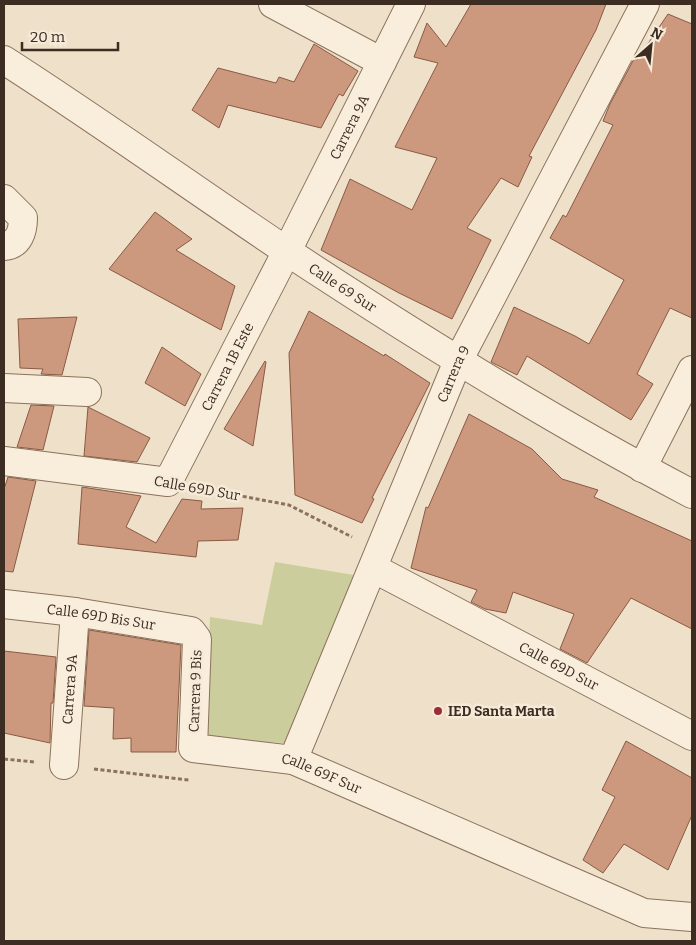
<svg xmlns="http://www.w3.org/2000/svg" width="696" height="945" font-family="Bitter,serif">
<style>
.green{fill:#cbcd9c}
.building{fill:#cc997f;stroke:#8a5a43}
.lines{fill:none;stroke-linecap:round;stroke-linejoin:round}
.minor-casing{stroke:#8b725d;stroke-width:30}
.tertiary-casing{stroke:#8b725d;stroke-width:30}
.path{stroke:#8b725d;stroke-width:3;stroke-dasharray:4 2.5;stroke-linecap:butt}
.minor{stroke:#f9eedc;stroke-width:28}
.tertiary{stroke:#f9eedc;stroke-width:28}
.poi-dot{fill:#9a2d37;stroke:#f6ebd8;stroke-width:2}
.labels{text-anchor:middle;stroke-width:5;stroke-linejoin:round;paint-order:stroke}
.street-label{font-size:14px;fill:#3c2c21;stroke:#f6ebd8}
.poi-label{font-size:14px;font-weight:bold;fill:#3c2c21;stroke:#f6ebd8;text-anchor:start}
</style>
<rect width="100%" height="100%" fill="#efe0c9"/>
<polygon class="green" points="275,562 360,576 285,743 205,739 210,617 262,625"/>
<g class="building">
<polygon points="471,4 606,4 596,30 529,156 532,157 518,187 501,178 467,228 491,240 452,319 399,293 321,250 350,179 412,210 437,158 395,147 438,63 414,57 427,23 446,47"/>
<polygon points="668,14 692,24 692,318 670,308 637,374 653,384 631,420 527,356 517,375 491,362 514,307 575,336 589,344 624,280 550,238 563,215 566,217 613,125 603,121 610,104 634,59 637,60"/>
<polygon points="314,44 358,71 343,96 339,94 321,128 228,105 219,128 192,110 218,68 276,83 279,77 294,82"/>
<polygon points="155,212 192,239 176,250 235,286 221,330 109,269"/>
<polygon points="309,311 384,356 385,354 430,383 372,498 374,499 362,523 295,495 289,353"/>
<polygon points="77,317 62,375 41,374 43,369 20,368 18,319"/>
<polygon points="162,347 201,374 185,406 145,383"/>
<polygon points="265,361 266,362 253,446 224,429"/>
<polygon points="31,405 54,406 43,450 17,447"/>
<polygon points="88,407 150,438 137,462 84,456"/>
<polygon points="469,414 532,449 562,479 598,490 594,497 692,541 692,629 631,598 587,663 560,649 574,614 513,592 506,613 485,609 471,602 477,590 411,568 426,507 428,508"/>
<polygon points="8,477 36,481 13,572 4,571 4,489"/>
<polygon points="82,487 141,496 126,527 156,543 182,499 202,501 201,509 243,508 238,540 198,541 196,557 78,544"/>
<polygon points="89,630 181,645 176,752 131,752 131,738 113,739 114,708 84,706"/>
<polygon points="4,651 56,657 53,703 51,703 50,743 4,733"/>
<polygon points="626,741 692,778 692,815 668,870 624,844 603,873 583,860 615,797 602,790"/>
</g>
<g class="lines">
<defs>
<g id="minor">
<polyline points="273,4 382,62"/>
<path d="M4,199L23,218C23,231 19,245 4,246"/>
<polyline points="4,388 87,392"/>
<path id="s1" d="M4,461L168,482L287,251L411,4"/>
<polyline points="642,468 692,370"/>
<path id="s2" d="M373,568L692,736"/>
<path id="s3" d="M4,604L75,612L191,631L197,639L193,748L293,760L644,913L692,917"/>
<path id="s4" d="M293,760L458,361L645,4"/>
<path id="s5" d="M64,765L75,612"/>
</g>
<g id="tertiary">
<path id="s6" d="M4,60C99,121 191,187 285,250C417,337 552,421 692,494"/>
</g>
</defs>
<use href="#minor" class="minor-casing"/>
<use href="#tertiary" class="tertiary-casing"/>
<g class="path">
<polyline points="198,488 289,505 352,537"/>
<polyline points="4,759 35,762"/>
<polyline points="94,769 189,780"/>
</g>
<use href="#minor" class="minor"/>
<use href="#tertiary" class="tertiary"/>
</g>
<circle class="poi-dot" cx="438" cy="711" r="5"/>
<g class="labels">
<g class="street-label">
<text dy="5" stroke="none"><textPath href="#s1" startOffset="564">Carrera 9A</textPath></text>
<text dy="5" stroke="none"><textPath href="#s6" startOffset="408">Calle 69 Sur</textPath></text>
<text dy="5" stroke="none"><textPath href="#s1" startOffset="295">Carrera 1B Este</textPath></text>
<text dy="5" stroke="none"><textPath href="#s4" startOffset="418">Carrera 9</textPath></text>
<text transform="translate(197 488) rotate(10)" y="5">Calle 69D Sur</text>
<text dy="5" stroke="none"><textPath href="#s3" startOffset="98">Calle 69D Bis Sur</textPath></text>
<text dy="5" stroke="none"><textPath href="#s2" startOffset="210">Calle 69D Sur</textPath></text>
<text dy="5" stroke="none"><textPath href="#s5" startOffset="76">Carrera 9A</textPath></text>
<text transform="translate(195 691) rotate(-88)" y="5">Carrera 9 Bis</text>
<text dy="5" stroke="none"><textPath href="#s3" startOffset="440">Calle 69F Sur</textPath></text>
</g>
<g class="poi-label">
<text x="448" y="716">IED Santa Marta</text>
</g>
</g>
<rect width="696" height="945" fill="none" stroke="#3c2c21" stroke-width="10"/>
<g transform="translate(651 45) rotate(27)" stroke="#f6ebd8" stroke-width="4" paint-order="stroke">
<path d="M0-4L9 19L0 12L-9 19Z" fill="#3c2c21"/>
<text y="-8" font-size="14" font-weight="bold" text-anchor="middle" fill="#3c2c21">N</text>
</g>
<path d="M22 42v8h96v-8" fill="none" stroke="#3c2c21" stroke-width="2.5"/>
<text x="30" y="42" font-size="15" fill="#3c2c21" stroke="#f6ebd8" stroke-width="4" paint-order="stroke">20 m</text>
</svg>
